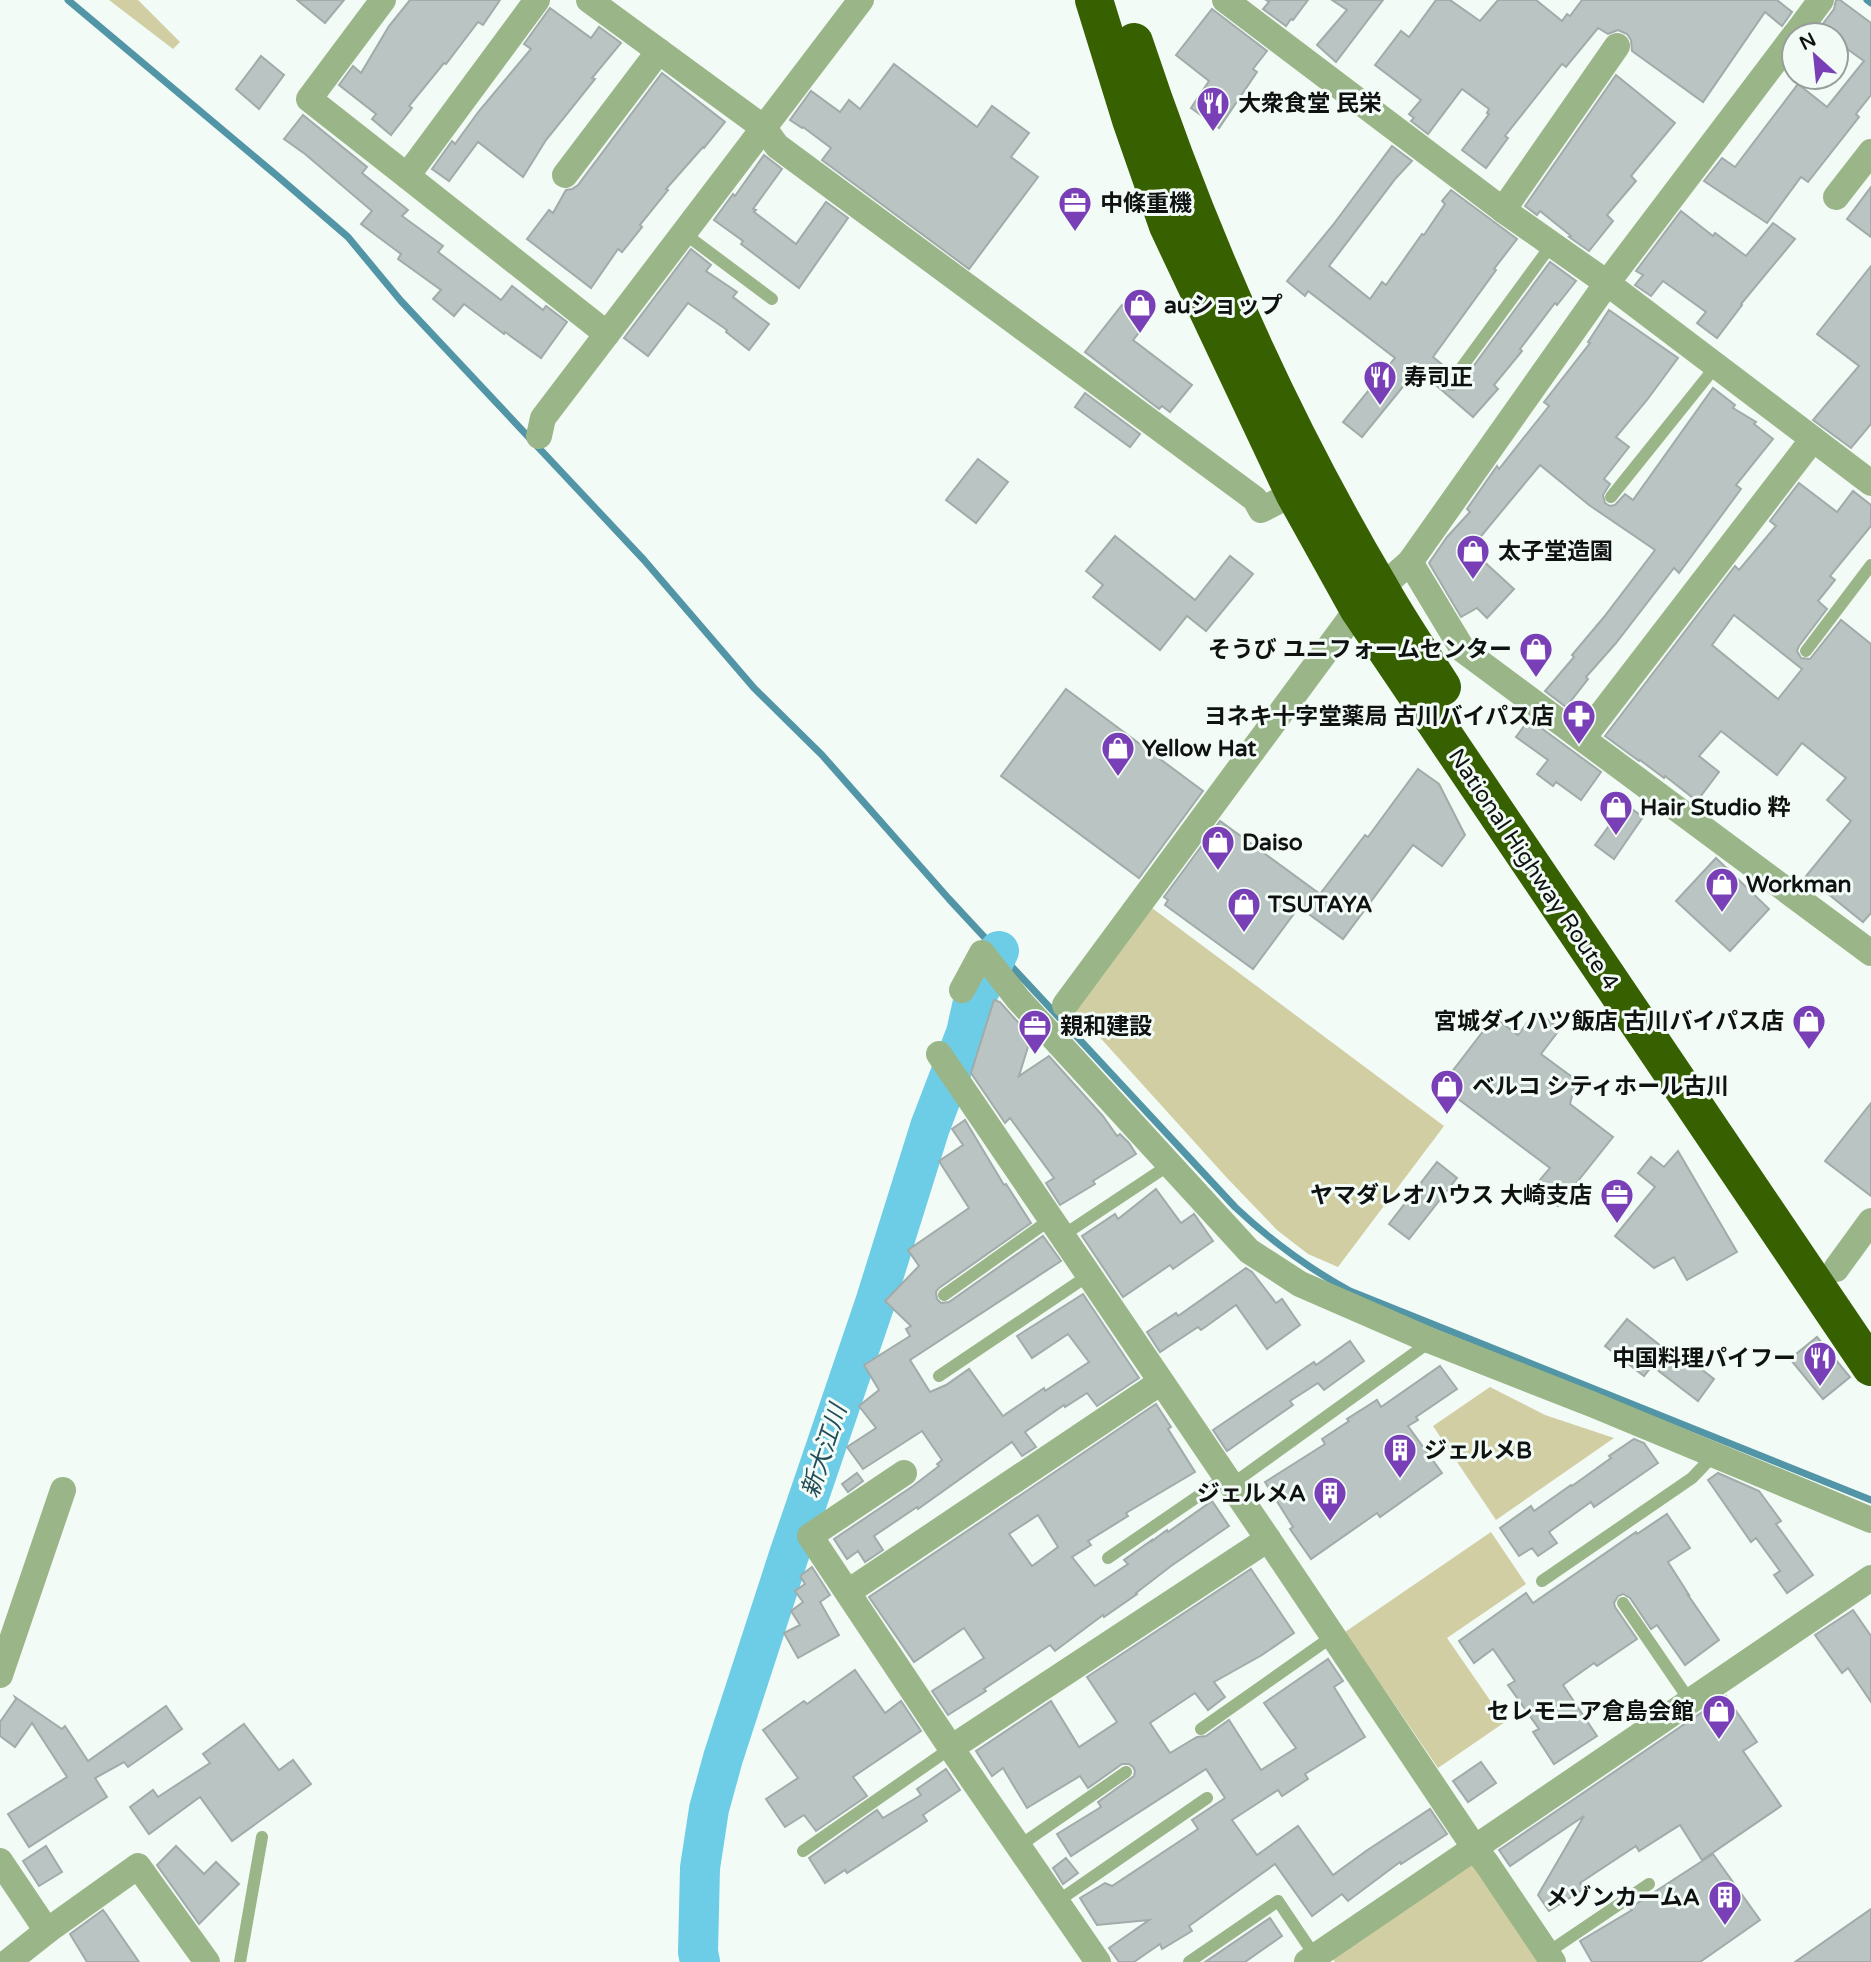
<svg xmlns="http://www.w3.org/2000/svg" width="1871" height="1962" font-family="'Varela Round','Noto Sans JP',sans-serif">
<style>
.green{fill:#d2cea3}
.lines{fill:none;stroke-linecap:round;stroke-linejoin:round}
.stream{stroke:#5295a6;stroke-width:7}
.river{stroke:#6ecde6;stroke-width:40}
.building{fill:#b9c4c3;stroke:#a0abaa;stroke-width:2;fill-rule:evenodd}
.lane{stroke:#9ab587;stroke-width:12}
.street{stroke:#9ab587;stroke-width:26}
.highway{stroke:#376100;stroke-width:38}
.labels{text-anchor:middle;stroke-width:6;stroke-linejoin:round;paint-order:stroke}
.poi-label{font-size:23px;font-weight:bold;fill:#0f1211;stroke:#f2fbf6;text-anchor:start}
.street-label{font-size:23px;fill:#0f1211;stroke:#f2fbf6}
.water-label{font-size:24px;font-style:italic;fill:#214b57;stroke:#f2fbf6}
</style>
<rect width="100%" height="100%" fill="#f2fbf6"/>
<g class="green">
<polygon points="109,0 138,0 180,42 173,49"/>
<polygon points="1152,908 1444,1126 1338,1267 1308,1254 1277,1230 1228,1179 1076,1011"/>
<polygon points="1490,1387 1545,1415 1614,1438 1496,1520 1433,1426"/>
<polygon points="1491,1532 1526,1584 1447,1638 1505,1722 1438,1768 1345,1632"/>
<polygon points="1471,1859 1543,1962 1335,1962 1331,1956"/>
</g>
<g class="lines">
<g class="stream">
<path d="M68,0L275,174L348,237L401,301L644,560L754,688L822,755L949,899L1235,1207C1271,1241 1306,1267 1350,1291L1871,1500"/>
<polyline points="1867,0 1871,3"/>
</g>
<polyline class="river" points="700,1962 698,1952 700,1868 709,1809 723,1758 789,1555 875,1303 930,1127 966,1033 972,1006 999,951"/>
</g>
<g class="building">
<polygon points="297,0 344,0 325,23"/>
<polygon points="410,0 500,0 483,25 478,22 446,64 444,63 409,106 412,108 391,135 372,119 376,114 339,85 353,66 361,73 389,26"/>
<polygon points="1266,0 1308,0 1293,20 1291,19 1286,26 1263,9 1269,2"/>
<polygon points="1332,0 1383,0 1336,62 1317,45 1347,10"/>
<polygon points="1436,0 1450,0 1480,21 1498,0 1536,0 1562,21 1567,14 1570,16 1582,0 1777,0 1792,12 1782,26 1765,12 1703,102 1632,51 1631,40 1627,34 1618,30 1608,34 1598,28 1566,67 1562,64 1505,136 1508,138 1486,168 1462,150 1489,114 1487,113 1489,109 1462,89 1428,134 1411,121 1414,118 1409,114 1421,100 1375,65 1401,31 1409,37"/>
<polygon points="1836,0 1840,0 1871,23 1871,95 1856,114 1859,117 1808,182 1801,177 1767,223 1704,181 1722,158 1735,167 1798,84 1827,107 1864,61 1836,41 1836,35 1828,35 1819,29 1834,9"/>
<polygon points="550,8 591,38 599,27 621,43 592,78 595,79 546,140 523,177 478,142 449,181 432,169 452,141 455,144 479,111 531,49 524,44"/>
<polygon points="1212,9 1267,51 1253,69 1257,72 1219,128 1191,108 1209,81 1176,55"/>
<polygon points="261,56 284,75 259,109 236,89"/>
<polygon points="894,64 977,127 992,106 1029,133 1011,157 1038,177 969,269 822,160 831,148 803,127 802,128 790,120 811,91 840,112 849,100 860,109"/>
<polygon points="662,73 725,122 704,148 703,147 666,189 668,190 640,225 642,227 622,252 618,249 591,288 527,239 549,210 553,213 566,190 572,189 578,185"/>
<polygon points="1616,75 1675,123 1631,176 1636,181 1607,215 1613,221 1589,251 1569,237 1571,236 1540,211 1537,215 1525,206"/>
<polygon points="303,115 367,167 362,173 408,210 402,216 443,246 438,252 501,300 512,286 543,310 546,306 567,322 541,358 505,332 504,334 464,304 454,316 433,299 441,290 398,259 401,254 361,224 372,211 305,154 284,139"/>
<polygon points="1392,146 1412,161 1396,178 1329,266 1370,299 1382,282 1386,285 1422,234 1424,235 1445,204 1442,201 1451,190 1517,239 1494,269 1496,270 1433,357 1449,370 1442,380 1443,386 1446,389 1454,390 1458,387 1550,262 1576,281 1557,305 1555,303 1520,349 1522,351 1494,385 1498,389 1473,417 1423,374 1420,378 1414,373 1362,437 1343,422 1395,358 1308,291 1305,296 1287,281 1333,225"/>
<polygon points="764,155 782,169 753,209 756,210 754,212 796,244 826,202 848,218 799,288 741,244 743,241 714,220 733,194 735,196"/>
<polygon points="1871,187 1871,237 1847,219"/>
<polygon points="1681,211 1713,236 1715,233 1746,256 1773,223 1795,239 1741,304 1742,305 1717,338 1697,323 1706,312 1663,281 1651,296 1635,285 1643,275 1636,271"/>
<polygon points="691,249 711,265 706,271 737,292 733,297 769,324 749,350 726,332 727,330 688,303 648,356 624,338"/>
<polygon points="1871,266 1871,424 1851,448 1813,420 1859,366 1817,334"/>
<polygon points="1122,305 1146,324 1133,340 1192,385 1170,412 1162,406 1159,409 1085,352"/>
<polygon points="1609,310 1678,358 1647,400 1616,437 1629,447 1604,479 1610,484 1603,495 1605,503 1610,506 1615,505 1625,494 1633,500 1713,388 1735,405 1733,408 1756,422 1754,424 1773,439 1736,485 1741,489 1679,573 1674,568 1616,643 1586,677 1588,679 1566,707 1545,691 1574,657 1572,655 1604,617 1655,550 1589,505 1540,465 1472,547 1481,554 1479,557 1514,589 1487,618 1477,608 1461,617 1429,563 1447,537 1470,512 1467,509 1497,466 1499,469 1549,406 1544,402 1590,343 1588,342"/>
<polygon points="1085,393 1140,434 1130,447 1075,407"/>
<polygon points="978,459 1008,482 976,523 946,500"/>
<path d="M1799,483L1837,512L1853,491L1871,505V526L1830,576L1835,580L1818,601L1827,609L1799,646L1797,651L1801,658L1810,659L1841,620L1871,644V913L1863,922L1806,876L1851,821L1827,800L1846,778L1802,743L1777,775L1721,731L1699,756L1719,772L1697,801L1665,776L1664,778L1640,760L1639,761L1605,736L1735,566L1739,570L1776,526L1770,521ZM1734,615L1802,669L1778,699L1712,645Z"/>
<polygon points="1115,536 1195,600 1230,556 1253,574 1206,631 1187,616 1160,650 1093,597 1103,585 1086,571"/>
<polygon points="1066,689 1203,791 1139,878 1001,776"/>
<polygon points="1529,719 1601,772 1581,800 1556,782 1553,786 1537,774 1548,760 1516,737"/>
<polygon points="1418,769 1439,784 1465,835 1442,866 1413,845 1343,939 1299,907 1253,969 1165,905 1168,900 1164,897 1220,821 1320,894 1365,835 1368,837"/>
<polygon points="1625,804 1643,817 1614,859 1595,845"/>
<polygon points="1716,858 1769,909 1730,951 1676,901"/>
<polygon points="994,1000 1000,1002 1031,1037 1019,1076 1049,1056 1103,1116 1117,1136 1120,1134 1129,1143 1136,1154 1093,1181 1095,1184 1060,1205 1046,1183 1054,1178 1010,1118 1005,1123 971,1073"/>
<polygon points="1536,1011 1560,1029 1541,1054 1576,1080 1570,1104 1613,1137 1558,1206 1534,1187 1550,1168 1441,1086 1494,1017 1518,1035"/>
<polygon points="1871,1103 1871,1196 1825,1161"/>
<polygon points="965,1120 1004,1185 1006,1184 1031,1223 939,1288 936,1292 937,1299 941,1303 949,1302 1043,1236 1061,1261 910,1360 930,1392 946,1385 969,1369 1003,1416 1044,1388 1045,1391 1089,1362 1068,1334 1032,1358 1017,1336 1083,1294 1139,1378 1097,1406 1087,1393 1065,1407 1064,1405 1025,1432 1036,1447 1022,1456 1012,1442 918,1509 917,1507 874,1536 883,1550 865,1562 858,1551 847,1559 834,1539 913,1486 939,1466 937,1464 942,1460 922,1431 863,1469 847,1447 876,1428 859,1406 879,1390 864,1365 910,1336 906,1329 911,1326 885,1301 919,1266 908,1250 969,1208 939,1161 963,1145 952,1129"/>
<polygon points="1678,1151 1737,1252 1687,1280 1674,1257 1654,1268 1615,1236 1655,1187 1638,1173 1651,1157 1664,1167"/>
<polygon points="1437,1162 1457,1178 1409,1239 1389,1224"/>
<polygon points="1156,1189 1181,1223 1194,1214 1213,1241 1173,1269 1170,1265 1123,1297 1082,1236 1115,1214 1118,1219"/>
<polygon points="1246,1268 1252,1272 1276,1303 1282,1299 1300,1325 1267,1349 1236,1305 1201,1330 1198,1327 1160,1352 1147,1332 1176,1313 1178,1316"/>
<polygon points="1627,1319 1671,1354 1675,1349 1714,1379 1698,1401 1652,1366 1644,1376 1605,1346"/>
<polygon points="1817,1337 1850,1377 1823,1399 1790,1359"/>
<polygon points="1350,1341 1364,1361 1324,1390 1318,1383 1290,1401 1293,1405 1227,1451 1213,1430 1314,1362 1316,1365"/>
<polygon points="1440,1366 1457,1389 1416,1417 1418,1420 1408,1426 1442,1473 1380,1517 1377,1513 1311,1559 1290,1529 1293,1527 1265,1482 1325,1444 1322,1439 1349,1421 1347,1419 1377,1400 1381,1407"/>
<path d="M1156,1404L1171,1427L1168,1429L1195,1472L1126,1513L1128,1516L1088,1541L1091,1545L1072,1557L1095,1586L1128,1564L1124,1560L1152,1540V1541L1167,1530L1168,1532L1212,1501L1229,1526L1171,1566L1136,1593L1137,1594L1104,1617L1103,1615L1055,1651L1050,1645L984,1689L986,1691L948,1715L932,1691L984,1658L964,1628L914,1662L869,1597ZM1038,1515L1058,1547L1032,1566L1009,1534Z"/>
<polygon points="1634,1439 1644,1443 1658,1463 1594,1507 1591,1502 1549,1532 1557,1543 1538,1556 1532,1548 1519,1556 1500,1528 1531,1506 1534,1511 1571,1485 1572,1486 1611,1458 1609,1456"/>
<polygon points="857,1473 863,1481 848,1492 842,1484"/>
<polygon points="1718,1473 1759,1491 1781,1521 1776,1524 1813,1575 1787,1593 1774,1575 1780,1571 1756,1538 1751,1542 1708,1480"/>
<polygon points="1667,1514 1690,1548 1668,1562 1689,1595 1688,1595 1719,1640 1685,1665 1657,1625 1651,1629 1630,1598 1623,1594 1618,1596 1614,1603 1615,1607 1637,1639 1597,1666 1594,1663 1563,1685 1597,1736 1554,1764 1533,1732 1539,1729 1508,1685 1515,1681 1493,1649 1474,1663 1459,1641 1526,1593 1533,1603 1636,1532 1637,1534"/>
<polygon points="812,1567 830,1595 820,1602 839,1635 798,1658 784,1633 800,1625 791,1611 803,1602 795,1591 805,1584 800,1576"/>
<polygon points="1251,1569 1294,1633 1262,1655 1214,1682 1225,1697 1208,1710 1195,1693 1150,1723 1170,1753 1197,1737 1206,1736 1229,1720 1261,1770 1296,1748 1264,1703 1328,1659 1343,1681 1334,1687 1365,1737 1305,1774 1308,1779 1282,1796 1278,1790 1232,1820 1257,1855 1298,1826 1333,1875 1366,1851 1430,1809 1447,1834 1401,1864 1400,1862 1348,1901 1342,1894 1312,1916 1275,1864 1189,1926 1192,1931 1162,1949 1160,1944 1134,1962 1119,1962 1109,1948 1149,1920 1097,1925 1080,1898 1105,1883 1112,1886 1198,1829 1192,1820 1225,1798 1206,1769 1071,1856 1057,1834 1101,1807 1098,1802 1134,1776 1135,1771 1133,1767 1129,1764 1122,1764 1088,1788 1080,1776 1027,1808 1003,1768 992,1776 976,1751 1051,1701 1079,1747 1117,1722 1087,1677"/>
<polygon points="1853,1610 1871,1636 1871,1702 1848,1668 1842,1673 1815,1635"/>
<polygon points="855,1670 885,1713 901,1701 921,1731 853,1777 867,1796 816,1831 804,1815 785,1827 766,1799 798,1778 763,1730 804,1701 807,1704"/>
<polygon points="1726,1696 1757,1742 1743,1751 1781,1806 1702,1860 1680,1825 1639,1851 1636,1846 1580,1883 1584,1889 1549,1911 1538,1895 1584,1816 1510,1866 1499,1850"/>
<polygon points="15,1697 62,1729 65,1726 88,1761 166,1706 182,1729 128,1767 124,1762 95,1778 107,1797 29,1847 8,1814 67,1777 32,1723 15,1747 0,1736 0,1722 16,1699"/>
<polygon points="244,1724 279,1770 293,1760 311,1784 232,1841 200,1797 149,1834 130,1807 153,1790 158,1797 210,1763 203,1754"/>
<polygon points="1481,1762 1496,1783 1468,1802 1453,1781"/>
<polygon points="946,1769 960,1790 923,1815 927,1821 847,1873 845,1870 825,1883 809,1858 877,1810 883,1818 921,1795 917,1789"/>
<polygon points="46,1846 62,1872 39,1886 23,1861"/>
<polygon points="176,1846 204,1874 216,1862 239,1884 199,1924 157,1865"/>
<polygon points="1713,1854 1760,1920 1700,1962 1592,1962 1580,1941 1632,1910 1630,1908"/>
<polygon points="1066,1858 1078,1873 1063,1884 1053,1868"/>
<polygon points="1871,1909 1871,1962 1795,1962"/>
<polygon points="103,1910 106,1914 139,1962 87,1962 70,1934"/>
<polygon points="1270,1918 1282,1936 1245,1962 1205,1962"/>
</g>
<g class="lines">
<g class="lane">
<polyline points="685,234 772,299"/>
<polyline points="1451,382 1552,244"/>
<polyline points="1611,497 1716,366"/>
<polyline points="1806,651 1871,565"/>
<polyline points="1062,1236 1169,1165"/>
<polyline points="944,1295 1051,1219"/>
<polyline points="939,1376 1089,1275"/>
<polyline points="1231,1485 1431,1341"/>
<polyline points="1108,1558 1226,1477"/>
<polyline points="1542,1581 1692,1478 1714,1455"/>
<polyline points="1623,1603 1690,1701"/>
<polyline points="1201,1729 1333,1636"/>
<polyline points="1019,1846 1126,1772"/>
<polyline points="803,1851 951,1748"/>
<polyline points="1058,1901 1207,1798"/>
<polyline points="1547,1953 1649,1884"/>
<polyline points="240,1962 262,1837"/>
<polyline points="1189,1962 1278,1901 1315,1956"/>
</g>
<g class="street">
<polyline points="383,0 309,99 407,176 537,0"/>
<polyline points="589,0 764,128 777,146 1255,499 1261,510 1294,493"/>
<polyline points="1225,0 1503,210 1607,283 1871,483"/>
<polyline points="1795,35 1821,0"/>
<polyline points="565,175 659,51"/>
<polyline points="407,176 607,334"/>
<polyline points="1836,197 1871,152"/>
<polyline points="1503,210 1617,46"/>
<polyline points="539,436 543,418 861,0"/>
<polyline points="1410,562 1463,650 1871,953"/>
<polyline points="1583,738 1813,439"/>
<polyline points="962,990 982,953 1018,999 1249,1251 1300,1284 1431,1341 1594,1405 1871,1520"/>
<polyline points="1065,1005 1358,608 1410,562 1607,283 1794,36"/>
<polyline points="939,1054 1268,1539 1474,1847 1487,1864 1553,1962"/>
<polyline points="1836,1269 1871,1221"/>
<polyline points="904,1473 810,1536 951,1748 1098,1962"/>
<polyline points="848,1592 1161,1382"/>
<polyline points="0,1675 63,1490"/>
<polyline points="951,1748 1268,1539"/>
<polyline points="0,1861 47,1931"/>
<polyline points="8,1962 47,1931 138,1866 207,1962"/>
<polyline points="1307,1962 1871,1578"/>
</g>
<g class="highway">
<polyline points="1094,0 1131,120 1168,226 1294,493 1358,608 1871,1367"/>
<path d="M1134,42C1197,232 1278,416 1380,588C1399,622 1421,654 1442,687"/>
</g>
</g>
<defs>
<symbol id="restaurant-pin" viewBox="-11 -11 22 30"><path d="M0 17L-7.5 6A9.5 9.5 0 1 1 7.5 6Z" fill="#783fb6" stroke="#f2fbf6"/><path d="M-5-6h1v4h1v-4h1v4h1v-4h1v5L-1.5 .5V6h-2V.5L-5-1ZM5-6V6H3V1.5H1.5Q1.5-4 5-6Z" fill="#fff"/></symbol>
<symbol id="office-pin" viewBox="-11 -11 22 30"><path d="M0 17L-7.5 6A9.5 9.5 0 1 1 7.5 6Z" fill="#783fb6" stroke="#f2fbf6"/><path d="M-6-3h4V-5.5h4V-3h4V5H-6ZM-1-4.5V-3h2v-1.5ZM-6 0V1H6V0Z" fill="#fff"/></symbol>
<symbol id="shop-pin" viewBox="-11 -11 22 30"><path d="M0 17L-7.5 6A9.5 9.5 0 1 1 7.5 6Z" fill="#783fb6" stroke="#f2fbf6"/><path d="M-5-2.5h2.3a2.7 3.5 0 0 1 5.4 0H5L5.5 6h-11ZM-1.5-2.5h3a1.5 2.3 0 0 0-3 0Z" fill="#fff"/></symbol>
<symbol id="pharmacy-pin" viewBox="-11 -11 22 30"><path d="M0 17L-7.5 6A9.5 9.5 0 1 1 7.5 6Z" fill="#783fb6" stroke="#f2fbf6"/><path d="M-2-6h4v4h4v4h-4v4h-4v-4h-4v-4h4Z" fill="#fff"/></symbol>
<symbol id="building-pin" viewBox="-11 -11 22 30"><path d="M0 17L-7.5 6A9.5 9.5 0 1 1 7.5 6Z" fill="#783fb6" stroke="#f2fbf6"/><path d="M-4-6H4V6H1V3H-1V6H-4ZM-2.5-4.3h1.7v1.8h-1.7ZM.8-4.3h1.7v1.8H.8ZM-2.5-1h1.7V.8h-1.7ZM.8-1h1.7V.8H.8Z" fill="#fff"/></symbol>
</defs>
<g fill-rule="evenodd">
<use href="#restaurant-pin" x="1194" y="84" width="38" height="52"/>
<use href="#office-pin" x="1056" y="184" width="38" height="52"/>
<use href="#shop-pin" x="1121" y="286" width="38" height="52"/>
<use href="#restaurant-pin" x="1361" y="358" width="38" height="52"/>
<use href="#shop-pin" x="1454" y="532" width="38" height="52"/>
<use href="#shop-pin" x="1517" y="630" width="38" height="52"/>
<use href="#pharmacy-pin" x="1560" y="697" width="38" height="52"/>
<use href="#shop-pin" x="1099" y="729" width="38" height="52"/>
<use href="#shop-pin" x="1597" y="788" width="38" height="52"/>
<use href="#shop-pin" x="1199" y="823" width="38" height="52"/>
<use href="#shop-pin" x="1703" y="865" width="38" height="52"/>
<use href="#shop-pin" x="1225" y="885" width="38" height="52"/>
<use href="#shop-pin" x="1790" y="1002" width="38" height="52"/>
<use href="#office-pin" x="1016" y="1007" width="38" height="52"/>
<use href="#shop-pin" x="1428" y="1067" width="38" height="52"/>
<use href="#office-pin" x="1598" y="1176" width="38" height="52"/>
<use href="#restaurant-pin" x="1801" y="1339" width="38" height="52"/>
<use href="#building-pin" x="1381" y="1431" width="38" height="52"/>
<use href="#building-pin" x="1311" y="1474" width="38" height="52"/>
<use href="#shop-pin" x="1700" y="1692" width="38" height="52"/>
<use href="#building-pin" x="1706" y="1878" width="38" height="52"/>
</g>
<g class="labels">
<g class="poi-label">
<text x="1238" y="111">大衆食堂 民栄</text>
<text x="1100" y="211">中條重機</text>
<text x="1164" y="313">auショップ</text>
<text x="1404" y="385">寿司正</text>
<text x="1498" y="559">太子堂造園</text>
<text x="1512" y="657" text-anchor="end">そうび ユニフォームセンター</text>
<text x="1554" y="724" text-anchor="end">ヨネキ十字堂薬局 古川バイパス店</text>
<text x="1142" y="756">Yellow Hat</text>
<text x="1640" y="815">Hair Studio 粋</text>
<text x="1242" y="850">Daiso</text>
<text x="1746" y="892">Workman</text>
<text x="1268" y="912">TSUTAYA</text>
<text x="1784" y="1029" text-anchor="end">宮城ダイハツ飯店 古川バイパス店</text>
<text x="1060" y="1034">親和建設</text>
<text x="1472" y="1094">ベルコ シティホール古川</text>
<text x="1592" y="1203" text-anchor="end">ヤマダレオハウス 大崎支店</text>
<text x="1796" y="1366" text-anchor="end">中国料理パイフー</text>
<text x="1424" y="1458">ジェルメB</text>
<text x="1306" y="1501" text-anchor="end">ジェルメA</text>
<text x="1694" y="1719" text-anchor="end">セレモニア倉島会館</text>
<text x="1700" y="1905" text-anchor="end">メゾンカームA</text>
</g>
<g class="street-label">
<text transform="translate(1534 869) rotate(56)" y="8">National Highway Route 4</text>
</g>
<g class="water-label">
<text transform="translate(824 1451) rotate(-72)" y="8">新大江川</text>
</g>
</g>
<g transform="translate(1815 56) rotate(333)"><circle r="33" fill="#f2fbf6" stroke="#979e9a" stroke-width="2"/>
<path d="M0-5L12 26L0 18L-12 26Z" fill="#783fb6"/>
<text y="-10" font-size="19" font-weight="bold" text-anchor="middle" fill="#0f1211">N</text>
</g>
</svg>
